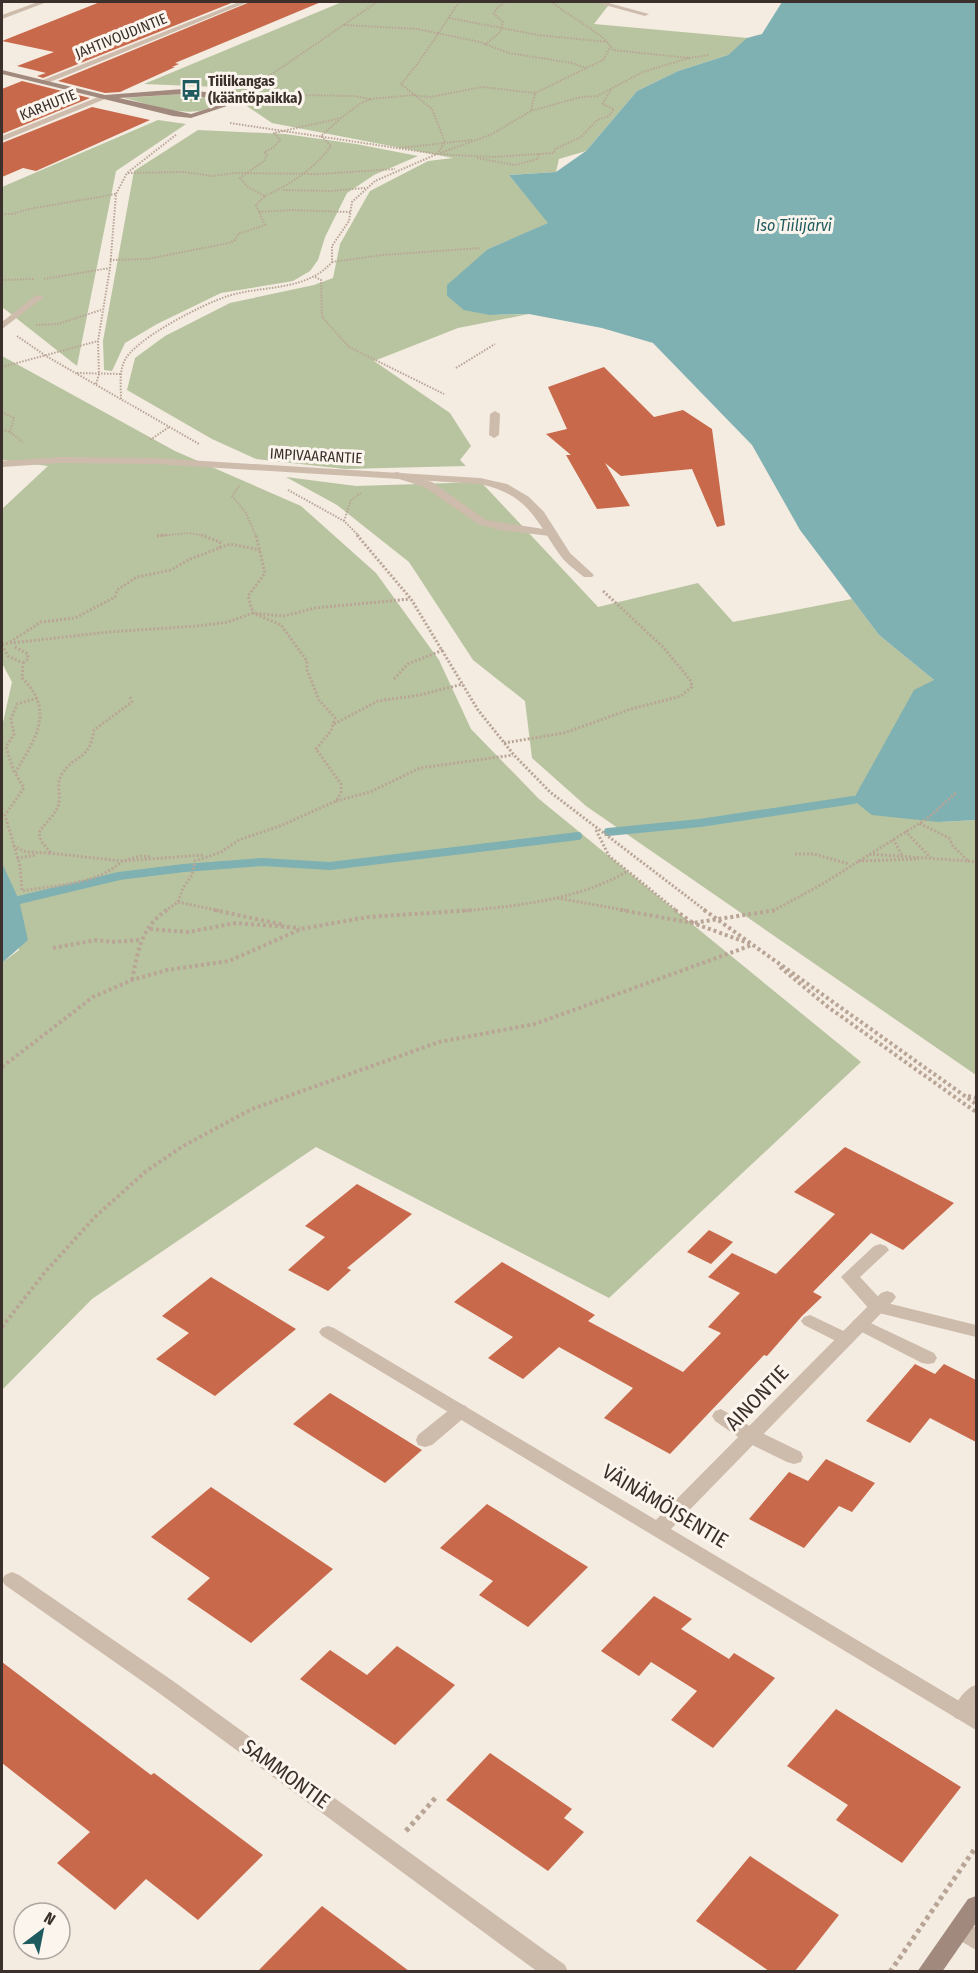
<svg xmlns="http://www.w3.org/2000/svg" width="978" height="1973" font-family="'Fira Sans Condensed',sans-serif">
<style>
.green{fill:#b8c4a0}
.water{fill:#7fb0b2}
.lines{fill:none;stroke-linecap:round;stroke-linejoin:round}
.stream{stroke:#7fb0b2;stroke-width:8}
.building{fill:#c8694b}
.path-far3{stroke:#b9a596;stroke-width:2;stroke-dasharray:1.5 1.5;stroke-linecap:butt}
.path-far2{stroke:#b9a596;stroke-width:3;stroke-dasharray:2 2;stroke-linecap:butt}
.path-far1{stroke:#b9a596;stroke-width:4;stroke-dasharray:3 3;stroke-linecap:butt}
.path{stroke:#b9a596;stroke-width:5;stroke-dasharray:4 4;stroke-linecap:butt}
.lane{fill:#cdbbac;fill-rule:evenodd}
.street{fill:#cdbbac;fill-rule:evenodd}
.secondary{fill:#a18a7d;fill-rule:evenodd}
.labels{text-anchor:middle;stroke-width:6;stroke-linejoin:round;paint-order:stroke}
.far-street-label{font-size:15px;fill:#3b302b;stroke:#fbf5ee}
.far-poi-label{font-size:15px;font-weight:bold;fill:#3b302b;stroke:#fbf5ee;text-anchor:start}
.far-water-label{font-size:16px;font-style:italic;fill:#1f5a5e;stroke:#fbf5ee}
.near-street-label{font-size:21px;fill:#3b302b;stroke:#fbf5ee}
</style>
<rect width="100%" height="100%" fill="#f4ebe1"/>
<g class="green">
<path d="M342,2H611L594,24L748,38L728,55L678,71L637,91L586,151L559,159L556,172L509,175L549,223L488,249L447,296C477,319 492,315 529,314L458,328L374,361L450,413L471,446L460,460L466,466L345,469L256,459L212,439L127,390L135,358L165,336L230,303L314,285L333,278L340,244L370,191L428,161L453,158L272,123L219,87L144,84Z"/>
<path d="M182,94L204,97L215,102L216,105C191,121 150,104 124,98Z"/>
<polygon points="158,120 186,124 116,171 77,366 2,307 2,187"/>
<polygon points="198,130 285,134 356,144 418,156 374,175 347,193 325,237 318,260 310,271 293,281 221,293 157,324 125,343 112,371 104,370 103,341 134,171"/>
<polygon points="2,356 175,451 301,506 376,573 439,660 471,729 539,799 861,1062 609,1298 316,1147 92,1299 2,1390 2,963 19,950 2,864 2,727 12,682 2,663 2,509 48,466 2,460"/>
<polygon points="286,477 356,486 481,482 598,607 698,583 733,622 852,599 879,635 934,680 939,822 976,820 976,1075 586,806 532,758 525,701 473,660 409,562 337,505"/>
</g>
<g class="water">
<polygon points="782,2 976,2 976,820 939,822 872,815 853,800 914,690 934,680 879,635 800,530 752,445 653,343 602,328 529,314 489,315 464,310 447,296 447,285 488,249 548,223 509,175 556,172 586,151 637,91 678,71 728,55 747,38 762,34"/>
<polygon points="2,863 19,900 28,940 2,963"/>
</g>
<g class="lines">
<g class="stream">
<polyline points="608,832 700,823 853,800"/>
<polyline points="19,900 119,876 184,868 262,862 330,866 578,836"/>
</g>
</g>
<g class="building">
<polygon points="100,2 234,2 43,78 37,76 46,73 17,66 54,52 2,41"/>
<polygon points="250,2 321,2 175,63 179,64 172,67 175,67 120,92 105,93 58,81"/>
<polygon points="22,81 90,98 2,134 2,89"/>
<polygon points="92,107 150,120 36,171 23,168 2,177 2,143"/>
<polygon points="604,367 654,417 683,410 712,429 725,525 717,527 692,469 621,476 605,463 630,506 597,509 566,455 571,455 546,434 567,429 548,387"/>
<polygon points="845,1147 954,1203 903,1250 871,1233 813,1292 822,1297 802,1316 767,1356 764,1355 670,1454 604,1418 633,1388 559,1347 523,1379 488,1358 513,1337 454,1302 502,1262 595,1315 588,1321 683,1372 721,1333 708,1327 740,1293 708,1277 732,1253 776,1274 835,1214 794,1192"/>
<polygon points="357,1184 412,1214 347,1268 351,1270 328,1291 288,1270 325,1237 305,1226"/>
<polygon points="709,1230 733,1242 711,1264 687,1252"/>
<polygon points="211,1277 296,1329 215,1396 156,1359 189,1333 162,1316"/>
<polygon points="915,1364 935,1374 944,1364 976,1380 976,1442 930,1418 910,1443 866,1421"/>
<polygon points="330,1393 417,1447 422,1450 385,1483 293,1424"/>
<polygon points="826,1459 875,1483 852,1512 839,1506 804,1548 749,1519 789,1472 808,1481"/>
<polygon points="211,1487 333,1569 251,1643 187,1599 210,1578 151,1537"/>
<polygon points="487,1504 588,1567 528,1627 479,1595 493,1581 440,1548"/>
<polygon points="654,1596 692,1619 681,1629 729,1659 734,1653 775,1678 713,1748 671,1720 697,1691 651,1662 639,1676 601,1651"/>
<polygon points="397,1646 455,1685 395,1745 300,1679 330,1650 367,1675"/>
<polygon points="2,1662 151,1775 154,1773 263,1855 198,1920 146,1879 115,1910 57,1863 90,1832 2,1763"/>
<polygon points="836,1709 961,1787 902,1863 836,1820 848,1805 787,1766"/>
<polygon points="490,1753 572,1809 564,1818 584,1832 548,1871 446,1800"/>
<polygon points="750,1856 839,1915 795,1971 769,1971 696,1921"/>
<polygon points="322,1906 409,1971 258,1971"/>
</g>
<g class="lines">
<g class="path-far3">
<polyline points="449,18 538,35 607,42"/>
<polyline points="344,25 417,29 480,42 509,53 572,63 586,68"/>
<polyline points="485,45 500,32 503,22 494,14 496,9 505,2"/>
<polyline points="689,58 709,55"/>
<polyline points="256,85 300,95 354,96 370,99"/>
<polyline points="237,94 256,85 377,2"/>
<polyline points="531,110 535,93 603,60 611,46"/>
<polyline points="230,123 437,154 493,157 554,153 555,149 581,137 597,120 609,116 614,109 602,104 611,90"/>
<polyline points="399,148 472,140"/>
<path d="M440,153L490,135L531,111L581,97L597,96L643,72L689,58L613,50C603,32 570,18 552,2"/>
<polyline points="477,158 515,165 538,159 539,154"/>
<polyline points="128,173 184,172 212,176 234,173 320,174 395,169"/>
<polyline points="283,190 330,191 365,188"/>
<path d="M265,196C291,184 314,169 331,146L321,136L340,119"/>
<polyline points="259,212 292,210 350,212"/>
<polyline points="2,214 13,214 29,209 116,194"/>
<polyline points="110,260 147,259 229,243 235,240 238,234 265,225 256,205 265,196 248,187 240,178 264,161 267,155 264,152 273,148 280,140 274,133 341,118 361,103 371,99 412,95 430,97 482,87 535,93"/>
<polyline points="332,262 382,255 481,248"/>
<polyline points="315,277 321,280 322,317 349,347 444,394"/>
<polyline points="44,279 110,268"/>
<polyline points="2,280 34,279"/>
<polyline points="36,325 58,324 101,310"/>
<polyline points="17,336 46,356 199,444"/>
<polyline points="2,367 98,341"/>
<polyline points="456,368 495,344"/>
<polyline points="77,373 121,374"/>
<polyline points="96,384 99,374 98,341 110,268 116,194 127,173 177,134"/>
<path d="M121,399C121,387 119,373 124,362C132,340 205,303 228,296C262,285 306,292 332,262V246L349,221L352,202L375,181L437,154L445,142L432,109L401,84C423,59 440,30 459,2"/>
<polyline points="2,412 14,418 10,432"/>
<polyline points="2,430 10,432 23,442"/>
<polyline points="150,440 169,427"/>
<polyline points="239,486 232,496 246,513 256,536"/>
<polyline points="288,490 344,521 359,536"/>
<polyline points="344,521 351,500 361,493"/>
<polyline points="157,536 189,533 207,536"/>
</g>
<g class="path-far2">
<polyline points="201,535 220,542 220,550"/>
<polyline points="357,535 411,599 478,710 514,755 550,792 706,911"/>
<polyline points="157,536 166,535"/>
<polyline points="10,642 41,622 75,618 115,597 117,590 137,577 171,570 190,559 230,544 260,550"/>
<polyline points="2,644 109,632 197,626 228,622 253,613 284,616 315,608 410,599"/>
<path d="M2,645L8,656L23,663L22,678C56,711 35,739 15,773L24,788L5,815L20,866L22,891C55,885 97,885 122,861L204,855"/>
<polyline points="15,647 28,654 28,659 23,663"/>
<polyline points="394,679 408,664 443,650"/>
<polyline points="334,724 378,701 420,695 463,684"/>
<polyline points="504,743 564,733 631,709 681,696 692,687 691,681 663,647 602,590"/>
<polyline points="14,772 6,747 14,734 11,719 17,704 38,698"/>
<polyline points="336,801 370,792 420,768 513,755"/>
<polyline points="596,830 609,856 677,911"/>
<polyline points="905,831 931,858"/>
<polyline points="893,839 902,855"/>
<path d="M13,846L26,852L51,853L41,841L39,833C44,823 55,816 58,806C62,795 55,784 62,774C75,753 89,762 94,730L132,702L130,697"/>
<polyline points="49,853 122,861 141,856 151,857"/>
<polyline points="795,854 814,854 849,864"/>
<polyline points="869,854 968,861 953,846 949,838 919,823"/>
<polyline points="17,858 36,855"/>
<polyline points="858,861 919,859"/>
<polyline points="968,861 976,862"/>
<polyline points="557,898 629,911"/>
<polyline points="178,902 221,911"/>
<polyline points="165,911 178,902 183,888 192,875 195,861 221,852 239,840 280,826 336,801 341,793 341,784 316,749 331,731 335,718 319,700 307,670 307,661 281,625 253,613 248,596 265,573 256,535"/>
<path d="M462,911C516,906 578,900 626,872"/>
<polyline points="773,911 824,883 928,818 957,792"/>
</g>
<g class="path-far1">
<polyline points="214,910 285,925"/>
<polyline points="620,910 693,923 748,943"/>
<polyline points="675,910 693,923 776,910"/>
<polyline points="704,910 976,1104"/>
<polyline points="150,929 188,932 236,923 300,928"/>
<polyline points="53,948 97,940 112,942 140,940"/>
<polyline points="780,967 828,1007 976,1112"/>
<path d="M132,980C138,951 141,927 167,910"/>
<polyline points="2,1067 93,997 132,980 167,970 229,961 301,929 368,917 474,910"/>
<polyline points="968,1096 976,1098"/>
<polyline points="2,1327 46,1271 95,1217 145,1172 183,1146 252,1109 439,1042 535,1024 752,945"/>
</g>
<g class="path">
<polyline points="406,1831 437,1796"/>
<polyline points="890,1972 976,1847"/>
</g>
<g class="lane">
<polygon points="594,2 605,2 649,14 645,16"/>
<polygon points="36,295 44,297 2,329 2,322"/>
<polygon points="495,411 500,414 499,435 494,438 489,435 490,414"/>
<polygon points="397,472 432,482 486,520 550,530 556,533 550,536 499,530 478,524 424,487 393,477 393,473"/>
<polygon points="880,1244 886,1246 889,1250 860,1277 883,1302 976,1325 976,1337 871,1311 841,1277 874,1246"/>
<polygon points="810,1315 852,1335 855,1339 852,1343 846,1345 840,1343 804,1325 801,1321 804,1317"/>
<polygon points="860,1318 934,1353 937,1358 934,1363 928,1364 922,1363 854,1328 851,1324 854,1320"/>
<polygon points="460,1404 466,1406 469,1411 466,1416 432,1445 425,1447 418,1445 416,1440 418,1435 454,1406"/>
<polygon points="721,1409 758,1431 801,1452 803,1457 801,1462 794,1464 787,1462 744,1441 715,1421 712,1416 715,1411"/>
<path d="M976,1685C978,1700 977,1726 955,1718L952,1712C957,1701 965,1688 976,1685Z"/>
</g>
<g class="street">
<polygon points="38,2 47,2 2,19 2,15"/>
<polygon points="239,2 248,2 45,84 38,82"/>
<polygon points="103,95 110,97 2,141 2,136"/>
<path d="M61,457L155,458L480,478L507,484L529,497L544,512L570,553L594,575L592,577H584C576,570 566,564 560,555C534,518 529,495 480,484L155,464L61,463L2,467V461Z"/>
<polygon points="887,1291 893,1293 896,1297 893,1301 671,1529 976,1711 976,1730 322,1336 319,1332 322,1328 328,1326 334,1328 656,1520 881,1293"/>
<polygon points="12,1572 19,1575 173,1681 565,1965 568,1972 538,1972 159,1693 5,1585 2,1580 5,1575"/>
<polygon points="960,1919 976,1928 976,1950 952,1936 949,1929 952,1922"/>
</g>
<g class="secondary">
<path d="M2,70L105,95L183,89L212,93L226,99L227,106L191,118L173,116L2,74ZM183,94L210,98L219,102V105L191,114L119,98Z"/>
<polygon points="976,1896 976,1923 942,1972 917,1972 968,1899"/>
</g>
</g>
<defs>
<symbol id="bus-bare" viewBox="-9 -9 18 18"><path d="M-5-6H5V4H4V6H2V4H-2V6H-4V4H-5ZM-3.5-4V0h7V-4ZM-3.5 1.2v1.5H-2V1.2ZM2 1.2v1.5H3.5V1.2Z" fill="#1f5a5e" stroke="#fbf5ee" stroke-width="2.5" paint-order="stroke"/></symbol>
</defs>
<g fill-rule="evenodd">
<use href="#bus-bare" x="176" y="75" width="30" height="30"/>
</g>
<g class="labels">
<g class="far-street-label">
<text transform="translate(121 36) rotate(-22)" y="5">JAHTIVOUDINTIE</text>
<text transform="translate(48 105) rotate(-22)" y="5">KARHUTIE</text>
<text transform="translate(316 456) rotate(3)" y="5">IMPIVAARANTIE</text>
</g>
<g class="far-poi-label">
<text x="208" y="86">Tiilikangas<tspan x="208" dy="17">(kääntöpaikka)</tspan></text>
</g>
<g class="far-water-label">
<text x="794" y="231">Iso Tiilijärvi</text>
</g>
<g class="near-street-label">
<text transform="translate(757 1398) rotate(-46)" y="7">AINONTIE</text>
<text transform="translate(665 1506) rotate(31)" y="7">VÄINÄMÖISENTIE</text>
<text transform="translate(286 1774) rotate(36)" y="7">SAMMONTIE</text>
</g>
</g>
<rect width="978" height="1973" fill="none" stroke="#3b302b" stroke-width="6"/>
<g transform="translate(42 1931) rotate(32)"><circle r="28" fill="#fbf5ee" stroke="#aea6a0" stroke-width="1.5"/>
<path d="M0-4.5L10 22L0 15L-10 22Z" fill="#1f5a5e"/>
<text y="-9" font-size="16" font-weight="bold" text-anchor="middle" fill="#3b302b">N</text>
</g>
</svg>
